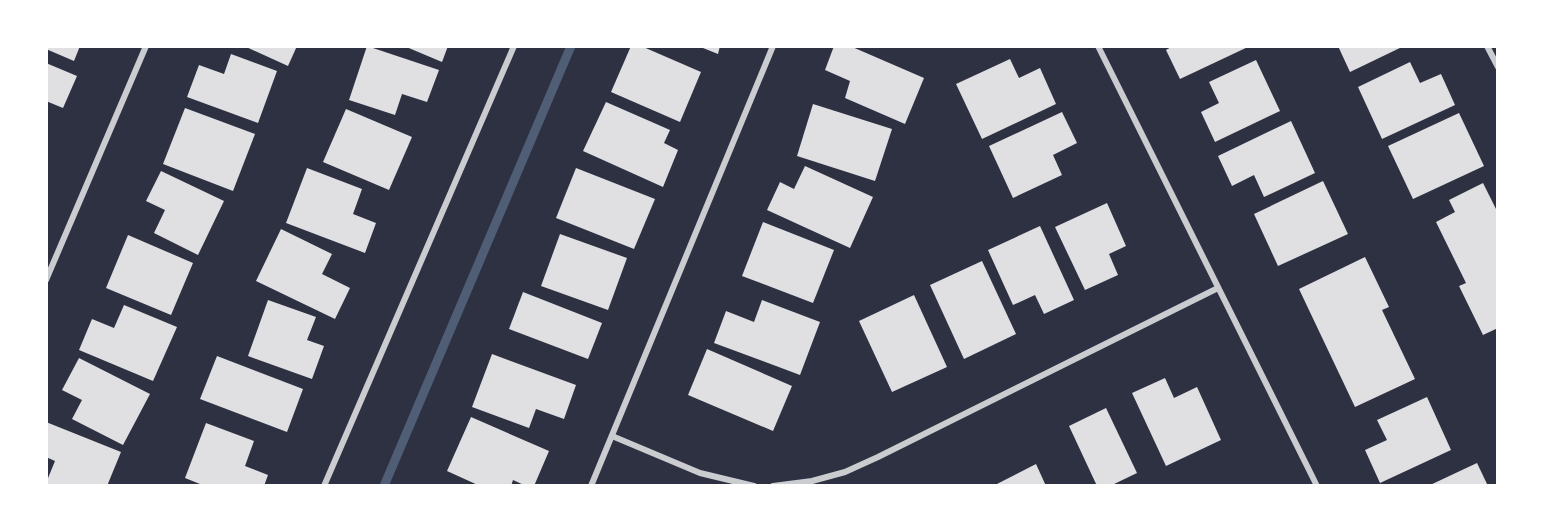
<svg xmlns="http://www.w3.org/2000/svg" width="1544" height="532" font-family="'Open Sans',sans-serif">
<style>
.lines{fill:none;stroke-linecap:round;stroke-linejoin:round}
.stream{stroke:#4f5d75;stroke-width:9}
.building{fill:#e0e0e3}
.minor{stroke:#caccd0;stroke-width:6}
</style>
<rect width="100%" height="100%" fill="#2d3142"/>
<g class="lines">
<polyline class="stream" points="384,486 571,46"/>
</g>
<g class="building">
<polygon points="46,46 80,46 74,61 46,49"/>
<polygon points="244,46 297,46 288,66"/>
<polygon points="367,46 439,70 427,102 402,94 395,115 349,100"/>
<polygon points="404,46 448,46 442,62"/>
<polygon points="631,46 641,46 701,72 680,122 611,92"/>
<polygon points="698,46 720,46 718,54"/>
<polygon points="834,46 850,46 924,78 905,124 845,98 850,81 825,70"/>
<polygon points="1173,46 1250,46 1180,79 1166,50"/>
<polygon points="1338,46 1404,46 1350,72"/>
<polygon points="231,54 277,71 258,123 187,97 199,65 224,74"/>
<polygon points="1010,59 1019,78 1040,68 1056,104 982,139 956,84"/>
<polygon points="1256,60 1280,111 1215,142 1201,112 1219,103 1209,82"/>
<polygon points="1410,62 1420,83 1441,74 1455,105 1382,139 1358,87"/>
<polygon points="46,63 77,76 63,108 46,101"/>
<polygon points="606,102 670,130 664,143 678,150 663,187 583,151"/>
<polygon points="813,104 892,129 875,181 797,156"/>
<polygon points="185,108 255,134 233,191 163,164"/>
<polygon points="346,109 412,137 389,190 323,162"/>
<polygon points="1062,112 1077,143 1053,155 1062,175 1013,198 989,146"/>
<polygon points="1459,113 1484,166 1413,199 1388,146"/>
<polygon points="1291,121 1315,173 1264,197 1254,175 1232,186 1218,156"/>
<polygon points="805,166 873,197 850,248 767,210 780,182 794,189"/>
<polygon points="307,168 362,189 353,214 376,223 365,253 286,223"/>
<polygon points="576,168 655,199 634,249 556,218"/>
<polygon points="161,171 224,201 198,255 154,233 165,210 146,201"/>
<polygon points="1323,181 1348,234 1278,266 1254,214"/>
<polygon points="1483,183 1498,213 1498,328 1483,335 1459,286 1466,283 1436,222 1455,212 1449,200"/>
<polygon points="1107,203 1126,246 1109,254 1118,275 1085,290 1055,227"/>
<polygon points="763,222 834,250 813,303 742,276"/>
<polygon points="1040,226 1074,300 1044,314 1035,295 1013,305 988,250"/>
<polygon points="281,229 332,254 322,274 350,288 335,319 256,281"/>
<polygon points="560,234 627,258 608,310 541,286"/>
<polygon points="128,235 193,263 171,315 106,288"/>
<polygon points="1365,257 1389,307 1382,310 1415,379 1355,407 1299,289"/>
<polygon points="982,261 1016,334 964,359 930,285"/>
<polygon points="523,292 602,323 588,359 509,329"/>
<polygon points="914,295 947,367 892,392 859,321"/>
<polygon points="268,300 316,317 307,340 324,346 312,379 248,356"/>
<polygon points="762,300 820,322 800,375 714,343 726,311 754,322"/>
<polygon points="124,305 177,327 153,381 79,350 92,319 114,328"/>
<polygon points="707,349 792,386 773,431 688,395"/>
<polygon points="492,354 576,385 564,419 536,409 529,428 472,407"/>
<polygon points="217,356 303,389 287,432 200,399"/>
<polygon points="79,358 150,394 123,445 72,419 82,400 62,390"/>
<polygon points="1165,378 1174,398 1197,387 1221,440 1166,466 1132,393"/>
<polygon points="1427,397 1451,450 1380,483 1365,450 1387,440 1377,420"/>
<polygon points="1106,408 1137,473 1110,486 1097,486 1069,426"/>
<polygon points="471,417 549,451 534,486 526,486 513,480 511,486 480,486 447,471"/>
<polygon points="46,422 121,452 107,486 52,486 46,483 55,461 46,457"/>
<polygon points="206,423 254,441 245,466 268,475 264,486 205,486 185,478"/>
<polygon points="1477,463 1488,486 1428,486"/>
<polygon points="1036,464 1046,486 993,486"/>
</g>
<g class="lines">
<g class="minor">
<polyline points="1098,46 1317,486"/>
<polyline points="1487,46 1498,67"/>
<polyline points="46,280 146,46"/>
<polyline points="612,436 700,473 754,486"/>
<polyline points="324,486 514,46"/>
<polyline points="591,486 773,46"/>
<polyline points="773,486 812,481 845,472 878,457 1218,288"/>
</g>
</g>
<rect width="1544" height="532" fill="none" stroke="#ffffff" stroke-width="96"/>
</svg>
